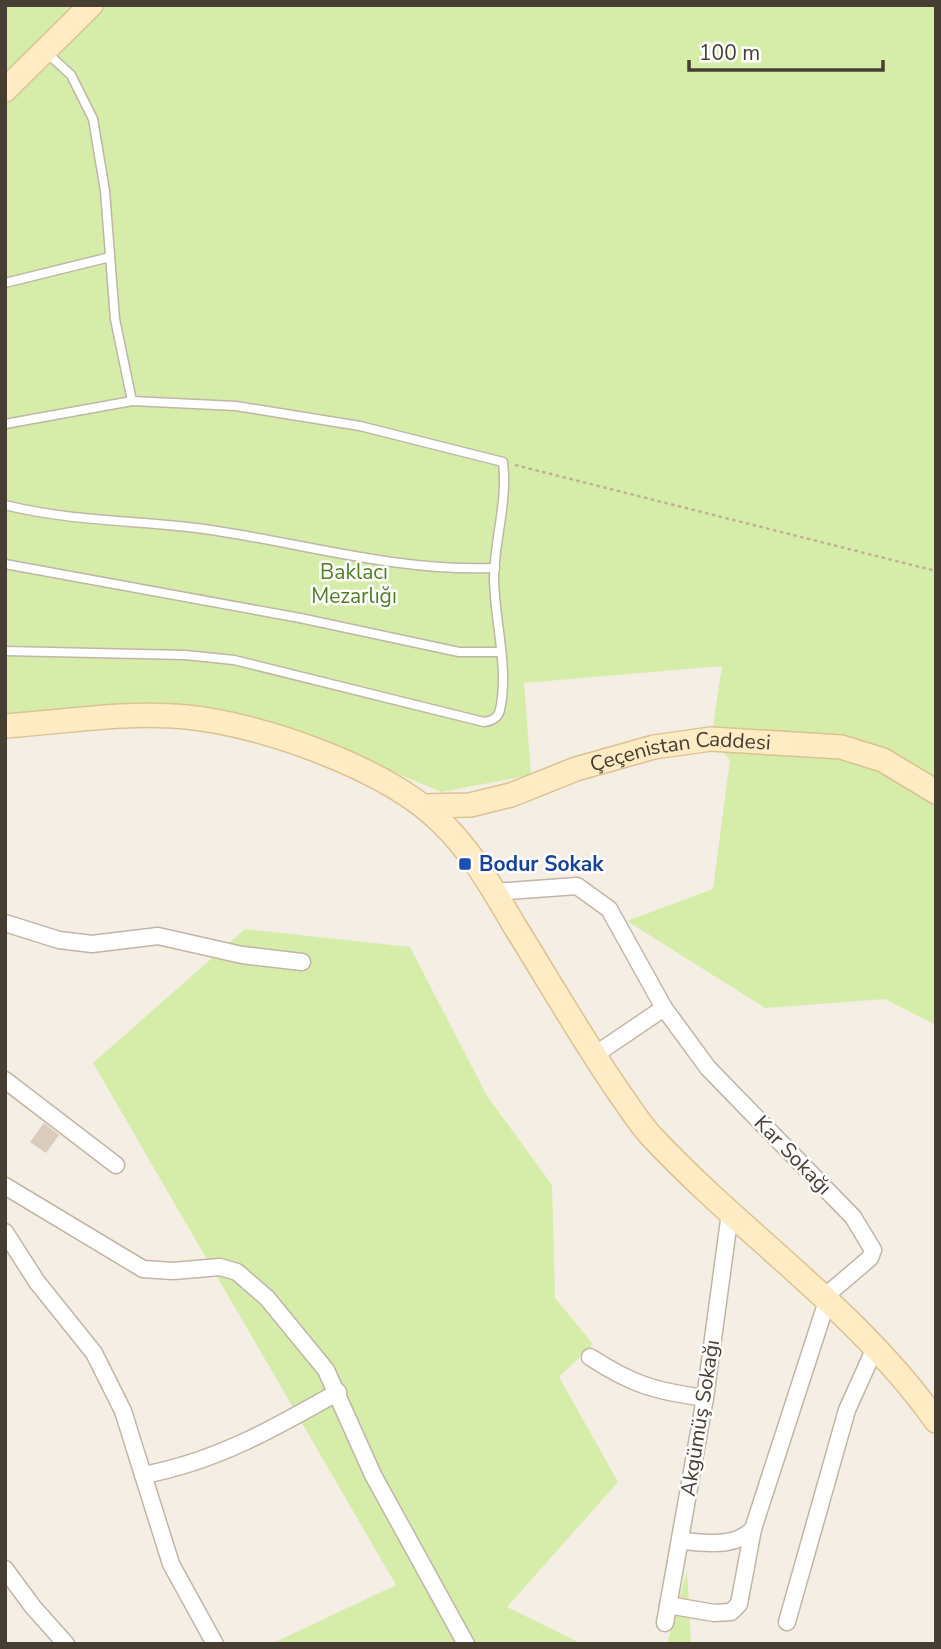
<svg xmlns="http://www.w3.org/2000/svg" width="941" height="1649" font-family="'Nunito Sans',sans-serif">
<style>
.green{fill:#d5eda8}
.building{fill:#dacbbc}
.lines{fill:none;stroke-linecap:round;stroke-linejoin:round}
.lane-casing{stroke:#c1b5a6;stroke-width:11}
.street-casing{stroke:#c1b5a6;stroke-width:19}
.secondary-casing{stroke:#dcc291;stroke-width:26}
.path{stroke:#c4af96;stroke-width:2.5;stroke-dasharray:3.5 3.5;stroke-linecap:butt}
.lane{stroke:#fff;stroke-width:8}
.street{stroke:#fff;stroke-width:16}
.secondary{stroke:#ffebc4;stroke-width:23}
.transit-dot{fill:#1a4fb4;stroke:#fff;stroke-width:2.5}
.labels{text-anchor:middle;stroke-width:5;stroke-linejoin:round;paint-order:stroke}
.park-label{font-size:21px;fill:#4d7f20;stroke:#fff}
.street-label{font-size:21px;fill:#473e33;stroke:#fff}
.transit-label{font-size:21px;font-weight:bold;fill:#164399;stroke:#fff;text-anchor:start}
</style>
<rect width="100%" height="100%" fill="#f4eee4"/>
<g class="green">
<polygon points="5,5 936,5 936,1025 885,999 765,1008 627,921 713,889 730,760 711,739 722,666 524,683 531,775 441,792 333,746 182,709 5,722"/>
<polygon points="245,929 410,947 487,1096 552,1185 555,1298 593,1344 559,1377 618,1482 507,1607 582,1644 271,1644 396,1585 93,1063"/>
<polygon points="687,1570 691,1644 667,1644"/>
</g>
<polygon class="building" points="44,1123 59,1135 46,1153 30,1142"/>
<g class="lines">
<defs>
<g id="lane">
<polyline points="46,52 71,75 93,119 105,191 115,319 132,401"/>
<polyline points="5,283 110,257"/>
<path d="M5,424L132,401L236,406L360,426L503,462C508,503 494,540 494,580C495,623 509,668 500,710C498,719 491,721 484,722L234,660L185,655L5,651"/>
<path d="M5,505C72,522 143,520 211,530C306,544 398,572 495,568"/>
<polyline points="5,564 300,618 459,652 501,652"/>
</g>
<g id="street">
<polyline points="494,892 577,886 609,909 664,1008 593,1056"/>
<polyline points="5,923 59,940 92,944 158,936 242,955 302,962"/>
<polyline points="664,1008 708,1068 853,1217 873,1250 870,1258 823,1298"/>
<polyline points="5,1080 116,1165"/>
<polyline points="5,1186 143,1269 173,1271 220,1267 237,1272 267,1298 326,1370 373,1475 466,1644"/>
<polyline points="5,1232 37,1282 94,1353 123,1411 171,1564 215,1644"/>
<path d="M590,1357C633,1385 655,1391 705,1398"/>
<path d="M143,1475C215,1462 275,1428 338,1392"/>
<path d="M680,1541C705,1542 734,1549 753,1529L827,1301"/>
<polyline points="5,1569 33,1607 66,1644"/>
<polyline points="668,1605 714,1613 731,1612 739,1604 753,1529"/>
<polyline points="787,1622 847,1410 874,1350"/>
<polyline points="665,1623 705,1398 730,1213"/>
</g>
<g id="secondary">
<polyline points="5,90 91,5"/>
<path d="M5,726C64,722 127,711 186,717C262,724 388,769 442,823C472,852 493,889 514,925C549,981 582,1039 620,1094C631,1109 641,1126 654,1139C744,1235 859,1312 936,1421"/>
<path id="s1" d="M423,806L470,805L511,795L576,769L654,747L711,739L841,747L883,760L936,792"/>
</g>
</defs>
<use href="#lane" class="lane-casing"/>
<use href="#street" class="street-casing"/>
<use href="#secondary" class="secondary-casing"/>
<polyline class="path" points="515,465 936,571"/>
<use href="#lane" class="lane"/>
<use href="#street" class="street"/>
<use href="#secondary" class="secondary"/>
</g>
<rect class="transit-dot" x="458" y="857" width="14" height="14" rx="3.5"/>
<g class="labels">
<g class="park-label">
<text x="354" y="579">Baklacı<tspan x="354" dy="24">Mezarlığı</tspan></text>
</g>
<g class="street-label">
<text dy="7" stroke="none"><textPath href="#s1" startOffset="266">Çeçenistan Caddesi</textPath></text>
<text transform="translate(793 1155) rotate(46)" y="7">Kar Sokağı</text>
<text transform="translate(700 1418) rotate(-81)" y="7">Akgümüş Sokağı</text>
</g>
<g class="transit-label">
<text x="479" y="871">Bodur Sokak</text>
</g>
</g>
<rect width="941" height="1649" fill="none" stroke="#473e33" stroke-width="14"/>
<path d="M689 60v10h194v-10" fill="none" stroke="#473e33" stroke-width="3.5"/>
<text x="699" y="60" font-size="21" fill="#473e33" stroke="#ffffff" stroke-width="5" paint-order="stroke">100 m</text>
</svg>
